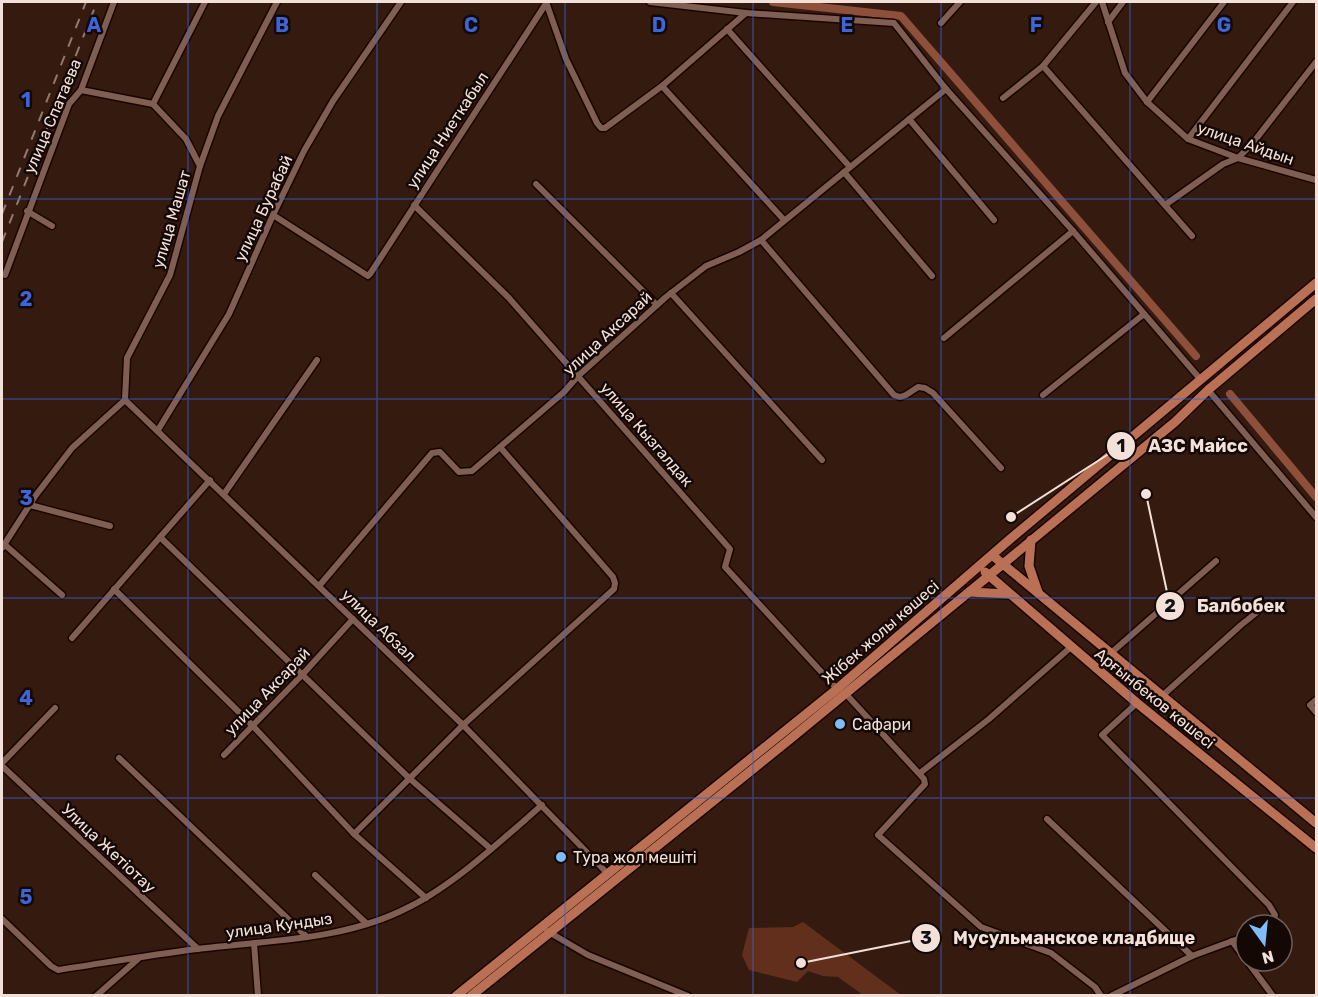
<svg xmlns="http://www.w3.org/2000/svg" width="1318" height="997" font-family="Rubik,sans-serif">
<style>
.green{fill:#612f1c}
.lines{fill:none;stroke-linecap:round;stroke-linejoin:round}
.canal{stroke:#8e503a;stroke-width:8}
.minor-casing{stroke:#1b0400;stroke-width:9}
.primary-casing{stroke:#1b0400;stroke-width:12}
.minor{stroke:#7f5f53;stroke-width:6}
.primary{stroke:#ba7055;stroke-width:9}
.rail{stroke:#917a71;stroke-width:2;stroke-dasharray:10 10;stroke-linecap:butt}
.grid{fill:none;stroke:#3d64d8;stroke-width:1.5;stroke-opacity:0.55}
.poi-dot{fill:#81bcfa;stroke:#140805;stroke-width:2}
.labels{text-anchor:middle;stroke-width:5;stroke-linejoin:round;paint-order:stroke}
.street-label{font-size:16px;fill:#f3e0d9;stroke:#140805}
.poi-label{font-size:16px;fill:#f3e0d9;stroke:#140805;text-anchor:start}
.grid-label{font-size:20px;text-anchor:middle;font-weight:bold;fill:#3d64d8;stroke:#140805;stroke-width:5;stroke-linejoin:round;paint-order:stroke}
.leader{fill:none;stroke:#f3e0d9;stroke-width:2}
.callout-dot{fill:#f3e0d9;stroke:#140805;stroke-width:2}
.mark-label{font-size:18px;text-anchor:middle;font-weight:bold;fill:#111}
.callout-label{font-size:18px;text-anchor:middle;font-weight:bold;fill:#f3e0d9;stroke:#140805;stroke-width:5;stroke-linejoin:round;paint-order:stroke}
</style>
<rect width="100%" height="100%" fill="#351a10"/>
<polygon class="green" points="803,922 901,995 863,995 838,977 823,976 808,971 797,982 749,970 742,955 749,928 793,927"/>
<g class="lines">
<g class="canal">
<polyline points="773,2 901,16 1196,356"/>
<polyline points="1230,394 1316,497"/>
</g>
<defs>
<g id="minor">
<polyline points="546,2 566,59 597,123 601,128 605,128 662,86 746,13"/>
<polyline points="650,2 746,13 894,23 946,89 1073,231 1201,380"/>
<polyline points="1102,2 1125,73 1147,102 1188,139 1238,158 1316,180"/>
<polyline points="1108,22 1123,2"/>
<polyline points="941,23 960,2"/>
<polyline points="727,29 850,167"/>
<polyline points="1043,66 1192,236"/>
<polyline points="662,86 784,220"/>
<polyline points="81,90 153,104"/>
<polyline points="1003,98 1043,66 1096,2"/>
<polyline points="1147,102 1224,2"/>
<polyline points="909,119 994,220"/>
<polyline points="1188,139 1293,2"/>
<polyline points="200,166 186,139 153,104 205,2"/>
<polyline points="844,172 932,276"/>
<polyline points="536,184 657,305"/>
<polyline points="414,205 508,297 730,549 725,567 837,689"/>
<polyline points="1165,205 1223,164 1238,158 1252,144 1316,62"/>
<polyline points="27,211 52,226"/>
<polyline points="273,215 368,276 370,274 547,2"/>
<polyline points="761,240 894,395 900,397 906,395 918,387 925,388 933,393 1001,468"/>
<polyline points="5,275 69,104 81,90 114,2"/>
<polyline points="671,293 822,460"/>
<polyline points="944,338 1073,231"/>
<polyline points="1208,390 1316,517"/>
<polyline points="1043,395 1144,314"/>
<polyline points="125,400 463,725 608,874"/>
<polyline points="158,430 229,314 273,215 304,151 333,101 401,2"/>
<polyline points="224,494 317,360"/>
<polyline points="30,505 110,526"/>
<polyline points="160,537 409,778 491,849"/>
<polyline points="4,544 62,595"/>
<polyline points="2,548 36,495 72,448 125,400 127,358 170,275 200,166 218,116 277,2"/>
<polyline points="319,586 432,453 440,452 459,472 472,471 564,392 578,376 666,297 706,266 739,252 761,240 946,89"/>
<polyline points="114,589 252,725 354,834 426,898"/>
<polyline points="72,638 210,480"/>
<polyline points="1111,653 1216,561"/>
<polyline points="845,693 924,779 925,784 878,835 981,927 1051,953 1095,987 1101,996"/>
<polyline points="1162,696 1241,625 1256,613"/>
<polyline points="1316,700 1310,705 1316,712"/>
<polyline points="1137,703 1102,735 1269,905 1275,915 1273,925"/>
<polyline points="224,755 302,675 353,619"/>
<polyline points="119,758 307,937"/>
<polyline points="2,763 55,708"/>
<polyline points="2,766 198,949"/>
<polyline points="920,773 989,719 1071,647"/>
<polyline points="1047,819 1192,956"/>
<polyline points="354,834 463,725 614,589 615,583 613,577 500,447"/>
<polyline points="315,875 367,924"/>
<path d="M2,919L51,966L58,970C104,963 150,955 197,949C268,940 344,941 409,907C455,884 503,839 542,805"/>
<polyline points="547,931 588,955 688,996"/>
<polyline points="1232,941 1246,960"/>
<polyline points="254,943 258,996"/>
<polyline points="1247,961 1273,996"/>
<polyline points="96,996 138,959"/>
<polyline points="1111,996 1192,956 1246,936"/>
</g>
<g id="primary">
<polyline points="1031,540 1029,566 1038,592"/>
<polyline points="992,555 1316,823"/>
<polyline points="985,572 1137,703 1316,848"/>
<polyline points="969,592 1009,594"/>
<polyline points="456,996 837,689 1009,540 1316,283"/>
<polyline points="471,996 789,740 969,592 1175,422 1208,390 1316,299"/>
</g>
</defs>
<use href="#minor" class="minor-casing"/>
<use href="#primary" class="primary-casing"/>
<use href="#minor" class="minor"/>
<use href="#primary" class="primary"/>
<g class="rail">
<polyline points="2,214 86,2"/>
<polyline points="2,242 97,2"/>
</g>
</g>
<path class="grid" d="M188,2V996M377,2V996M565,2V996M753,2V996M941,2V996M1130,2V996M2,199H1316M2,399H1316M2,598H1316M2,798H1316"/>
<g class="poi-dot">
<circle cx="840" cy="724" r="6"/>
<circle cx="561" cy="857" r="6"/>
</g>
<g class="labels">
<g class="street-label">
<text transform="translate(52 116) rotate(-67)" y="6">улица Спатаева</text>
<text transform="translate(447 130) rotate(-57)" y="6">улица Ниеткабыл</text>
<text transform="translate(1246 143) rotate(19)" y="6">улица Айдын</text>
<text transform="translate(263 208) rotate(-65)" y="6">улица Бурабай</text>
<text transform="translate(171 219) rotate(-74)" y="6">улица Машат</text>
<text transform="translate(607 333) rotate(-43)" y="6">улица Аксарай</text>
<text transform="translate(647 434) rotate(49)" y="6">улица Кызгалдак</text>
<text transform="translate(379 625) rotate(44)" y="6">улица Абзал</text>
<text transform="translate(880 632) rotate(-41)" y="6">Жібек жолы көшесі</text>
<text transform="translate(267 691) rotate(-46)" y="6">улица Аксарай</text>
<text transform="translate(1155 698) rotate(39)" y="6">Арғынбеков көшесі</text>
<text transform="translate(109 848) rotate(43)" y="6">Улица Жетіотау</text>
<text transform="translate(279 925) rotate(-8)" y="6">улица Кундыз</text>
</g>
<g class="poi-label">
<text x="852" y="730">Сафари</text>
<text x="573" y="863">Тура жол мешіті</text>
</g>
</g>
<g class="grid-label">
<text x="94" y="32">A</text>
<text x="282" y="32">B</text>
<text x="471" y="32">C</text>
<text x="659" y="32">D</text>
<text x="847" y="32">E</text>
<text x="1036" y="32">F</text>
<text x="1224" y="32">G</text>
<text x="26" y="107">1</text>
<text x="26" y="306">2</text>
<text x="26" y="505">3</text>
<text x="26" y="705">4</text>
<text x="26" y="904">5</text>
</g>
<path class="leader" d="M1011 517L1121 446M1146 494L1170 606M801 963L926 938"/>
<g class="callout-dot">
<circle cx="1011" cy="517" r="6"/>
<circle cx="1146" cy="494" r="6"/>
<circle cx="801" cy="963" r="6"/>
<circle cx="1121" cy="446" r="15"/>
<circle cx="1170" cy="606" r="15"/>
<circle cx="926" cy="938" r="15"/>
</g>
<g class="mark-label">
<text x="1121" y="452">1</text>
<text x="1170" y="612">2</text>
<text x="926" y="944">3</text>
</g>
<g class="callout-label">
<text x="1198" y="452">АЗС Майсс</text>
<text x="1241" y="612">Балбобек</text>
<text x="1074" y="944">Мусульманское кладбище</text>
</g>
<rect width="1318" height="997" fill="none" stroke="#f3e0d9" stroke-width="6"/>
<g transform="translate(1264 943) rotate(165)"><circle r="28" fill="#140805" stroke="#6d5e5a" stroke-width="1.5"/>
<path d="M0-4.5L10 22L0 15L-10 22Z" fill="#81bcfa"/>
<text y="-9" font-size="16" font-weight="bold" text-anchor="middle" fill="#f3e0d9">N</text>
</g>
</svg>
